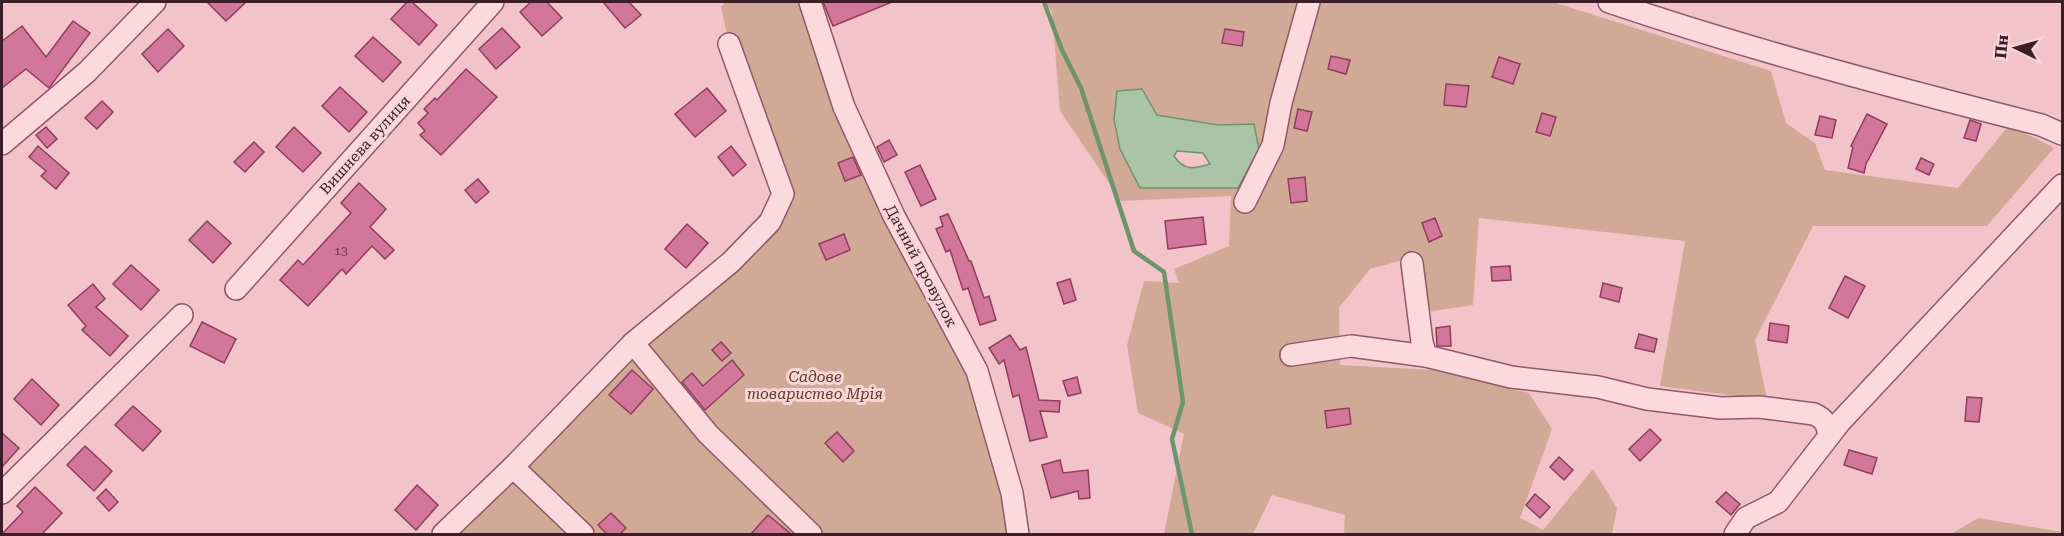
<svg xmlns="http://www.w3.org/2000/svg" width="2064" height="536" font-family="'Roboto Serif',serif">
<style>
.green{fill:#d1aa97;fill-rule:evenodd}
.water{fill:#a9c5a6;stroke:#6e946c;stroke-width:1.5;fill-rule:evenodd}
.lines{fill:none;stroke-linecap:round;stroke-linejoin:round}
.stream{stroke:#6e946c;stroke-width:4.5}
.building{fill:#d3779a;stroke:#903c5e;stroke-width:1.5}
.minor-casing{stroke:#8f5967;stroke-width:24}
.minor{stroke:#fcd9dc;stroke-width:21}
.labels{text-anchor:middle;stroke-width:6;stroke-linejoin:round;paint-order:stroke}
.number-label{font-size:12px;fill:#623444}
.street-label{font-size:15px;fill:#3d1e28;stroke:#f8d5d8}
.park-label{font-size:15px;font-style:italic;fill:#5c3c23;stroke:#f8d5d8}
</style>
<rect width="100%" height="100%" fill="#f2c4c9"/>
<g class="green">
<polygon points="725,2 810,2 834,73 977,371 1018,534 443,534 731,262 783,194 729,44 721,7"/>
<path d="M1045,2H1553L1771,71L1786,123L1815,143L1825,170L1958,188L2009,125L2054,148L1987,226H1813L1755,340L1767,400L1660,386L1685,241L1479,218L1473,305L1427,312V299L1414,257L1370,269L1339,308L1340,365L1433,370L1529,393L1552,429L1520,518L1543,530L1593,469L1617,508L1612,534H1344L1345,515L1272,495L1253,534H1164L1184,434L1138,413L1127,345L1144,281L1179,283L1174,269L1229,246L1231,196L1121,201L1060,111L1052,12ZM1157,115L1218,125L1254,124L1238,188L1120,149Z"/>
<polygon points="1978,518 2062,532 2062,534 1951,534"/>
</g>
<path class="water" d="M1142,89L1157,115L1218,125L1254,124L1259,149L1238,188H1140L1120,149L1114,120L1117,91ZM1177,151L1203,153L1210,164C1194,169 1184,171 1174,156Z"/>
<g class="lines">
<polyline class="stream" points="1044,2 1062,50 1081,88 1134,251 1164,272 1183,402 1172,439 1192,534"/>
</g>
<g class="building">
<polygon points="207,2 246,2 226,21"/>
<polygon points="407,2 412,2 437,25 419,45 391,19"/>
<polygon points="531,2 547,2 562,18 542,36 520,12"/>
<polygon points="603,2 629,2 641,15 625,28"/>
<polygon points="823,2 892,2 833,26"/>
<polygon points="73,21 90,33 49,88 26,69 2,88 2,41 22,26 46,57"/>
<polygon points="502,28 520,47 496,69 479,49"/>
<polygon points="168,29 184,46 158,72 142,54"/>
<polygon points="1225,29 1244,32 1242,46 1222,43"/>
<polygon points="373,37 401,62 383,82 355,56"/>
<polygon points="1331,56 1350,60 1346,74 1328,69"/>
<polygon points="1499,57 1520,64 1513,84 1492,77"/>
<polygon points="466,69 497,97 441,155 420,135 425,131 418,123 428,113 424,109 435,98 437,100"/>
<polygon points="1446,84 1469,86 1466,107 1444,105"/>
<polygon points="340,87 367,112 349,132 322,106"/>
<polygon points="707,88 726,111 695,137 675,114"/>
<polygon points="102,101 113,112 97,129 85,118"/>
<polygon points="1298,109 1312,112 1307,131 1294,128"/>
<polygon points="1542,113 1556,117 1550,136 1536,132"/>
<polygon points="1867,114 1887,124 1866,164 1864,173 1848,168 1853,147 1851,146"/>
<polygon points="1820,116 1836,120 1832,138 1815,135"/>
<polygon points="1970,120 1981,124 1976,141 1964,138"/>
<polygon points="46,127 57,139 47,148 36,135"/>
<polygon points="294,127 321,153 303,172 276,147"/>
<polygon points="889,140 897,155 884,162 877,147"/>
<polygon points="254,142 264,152 245,172 234,162"/>
<polygon points="38,146 69,173 56,189 41,176 46,171 29,157"/>
<polygon points="731,146 746,165 733,176 718,157"/>
<polygon points="853,157 861,175 845,181 838,163"/>
<polygon points="1921,158 1934,164 1929,175 1916,169"/>
<polygon points="920,165 936,199 921,206 905,172"/>
<polygon points="1305,177 1307,201 1291,203 1288,179"/>
<polygon points="478,179 489,192 476,203 465,190"/>
<polygon points="359,183 386,209 370,227 394,250 385,259 372,246 346,274 342,269 308,306 280,280 298,260 303,265 351,213 341,203"/>
<polygon points="948,214 969,261 971,261 984,298 989,296 996,320 980,325 968,288 963,290 950,250 946,252 936,229 943,226 940,217"/>
<polygon points="1203,217 1206,244 1168,249 1165,221"/>
<polygon points="1435,218 1442,236 1429,242 1422,223"/>
<polygon points="207,221 231,243 213,263 189,240"/>
<polygon points="687,224 708,243 686,268 665,249"/>
<polygon points="844,234 850,250 826,260 819,244"/>
<polygon points="131,265 159,290 141,310 113,284"/>
<polygon points="1510,266 1511,280 1492,281 1491,267"/>
<polygon points="1845,276 1865,286 1848,318 1829,308"/>
<polygon points="1070,279 1076,300 1064,304 1057,283"/>
<polygon points="1603,283 1622,288 1619,302 1600,297"/>
<polygon points="93,284 105,299 96,307 128,336 110,356 82,330 86,326 68,305"/>
<polygon points="202,322 236,339 224,363 190,346"/>
<polygon points="1770,323 1789,326 1787,343 1768,340"/>
<polygon points="1450,326 1451,346 1437,346 1436,328"/>
<polygon points="1639,334 1657,339 1654,352 1635,348"/>
<polygon points="1010,335 1020,350 1026,347 1039,400 1060,401 1059,412 1040,411 1047,437 1030,441 1019,395 1013,397 1004,360 999,364 989,348"/>
<polygon points="721,342 731,353 722,361 712,350"/>
<polygon points="732,360 744,375 705,410 682,382 692,373 703,386"/>
<polygon points="632,370 653,389 631,414 609,395"/>
<polygon points="1077,377 1081,393 1068,396 1063,381"/>
<polygon points="32,379 59,405 41,425 14,399"/>
<polygon points="1967,397 1982,398 1979,422 1965,421"/>
<polygon points="133,406 161,431 143,451 115,425"/>
<polygon points="1349,408 1351,424 1327,428 1325,411"/>
<polygon points="1650,429 1661,440 1640,461 1629,449"/>
<polygon points="837,432 854,451 843,462 825,443"/>
<polygon points="2,433 19,448 2,467"/>
<polygon points="85,446 112,471 94,491 67,465"/>
<polygon points="1849,450 1877,458 1872,474 1844,465"/>
<polygon points="1559,457 1573,470 1564,480 1550,467"/>
<polygon points="1060,460 1063,473 1088,470 1090,498 1079,499 1078,491 1051,498 1042,465"/>
<polygon points="417,485 438,505 416,530 395,510"/>
<polygon points="35,487 62,513 42,534 2,534 23,512 17,506"/>
<polygon points="106,489 118,502 109,511 97,498"/>
<polygon points="1726,492 1740,504 1731,515 1716,502"/>
<polygon points="1535,494 1550,507 1540,518 1526,505"/>
<polygon points="611,513 626,528 620,534 607,534 598,525"/>
<polygon points="768,515 791,534 751,534"/>
</g>
<g class="lines">
<defs>
<g id="minor">
<polyline points="810,2 844,107 894,216 977,371 1012,493 1018,534"/>
<path d="M1609,2C1751,50 1896,88 2041,125L2062,134"/>
<polyline points="2,144 87,72 155,2"/>
<polyline points="1245,202 1273,145 1281,103 1309,2"/>
<path d="M1412,263L1422,342L1426,356L1511,377L1598,387L1647,399L1721,408L1759,407L1814,414C1825,419 1827,424 1829,436"/>
<polyline points="236,289 493,2"/>
<polyline points="633,343 708,434 811,534"/>
<polyline points="1291,355 1351,346 1426,356"/>
<polyline points="513,467 583,534"/>
<polyline points="2,493 182,315"/>
<polyline points="443,534 513,467 633,343 731,262 770,222 783,194 729,44"/>
<polyline points="1735,534 1746,518 1778,502 1840,422 2062,185"/>
</g>
</defs>
<use href="#minor" class="minor-casing"/>
<use href="#minor" class="minor"/>
</g>
<g class="labels">
<g class="number-label">
<text x="341" y="255">13</text>
</g>
<g class="street-label">
<text transform="translate(365 145) rotate(-48)" y="5">Вишнева вулиця</text>
<text transform="translate(921 266) rotate(62)" y="5">Дачний провулок</text>
</g>
<g class="park-label">
<text x="815" y="382">Садове<tspan x="815" dy="17">товариство Мрія</tspan></text>
</g>
</g>
<rect width="2064" height="536" fill="none" stroke="#3d1e28" stroke-width="6"/>
<g transform="translate(2016 48) rotate(275)" stroke="#f8d5d8" stroke-width="4.5" paint-order="stroke">
<path d="M0-4.5L10 22L0 15L-10 22Z" fill="#3d1e28"/>
<text y="-9" font-size="16" font-weight="bold" text-anchor="middle" fill="#3d1e28">Пн</text>
</g>
</svg>
